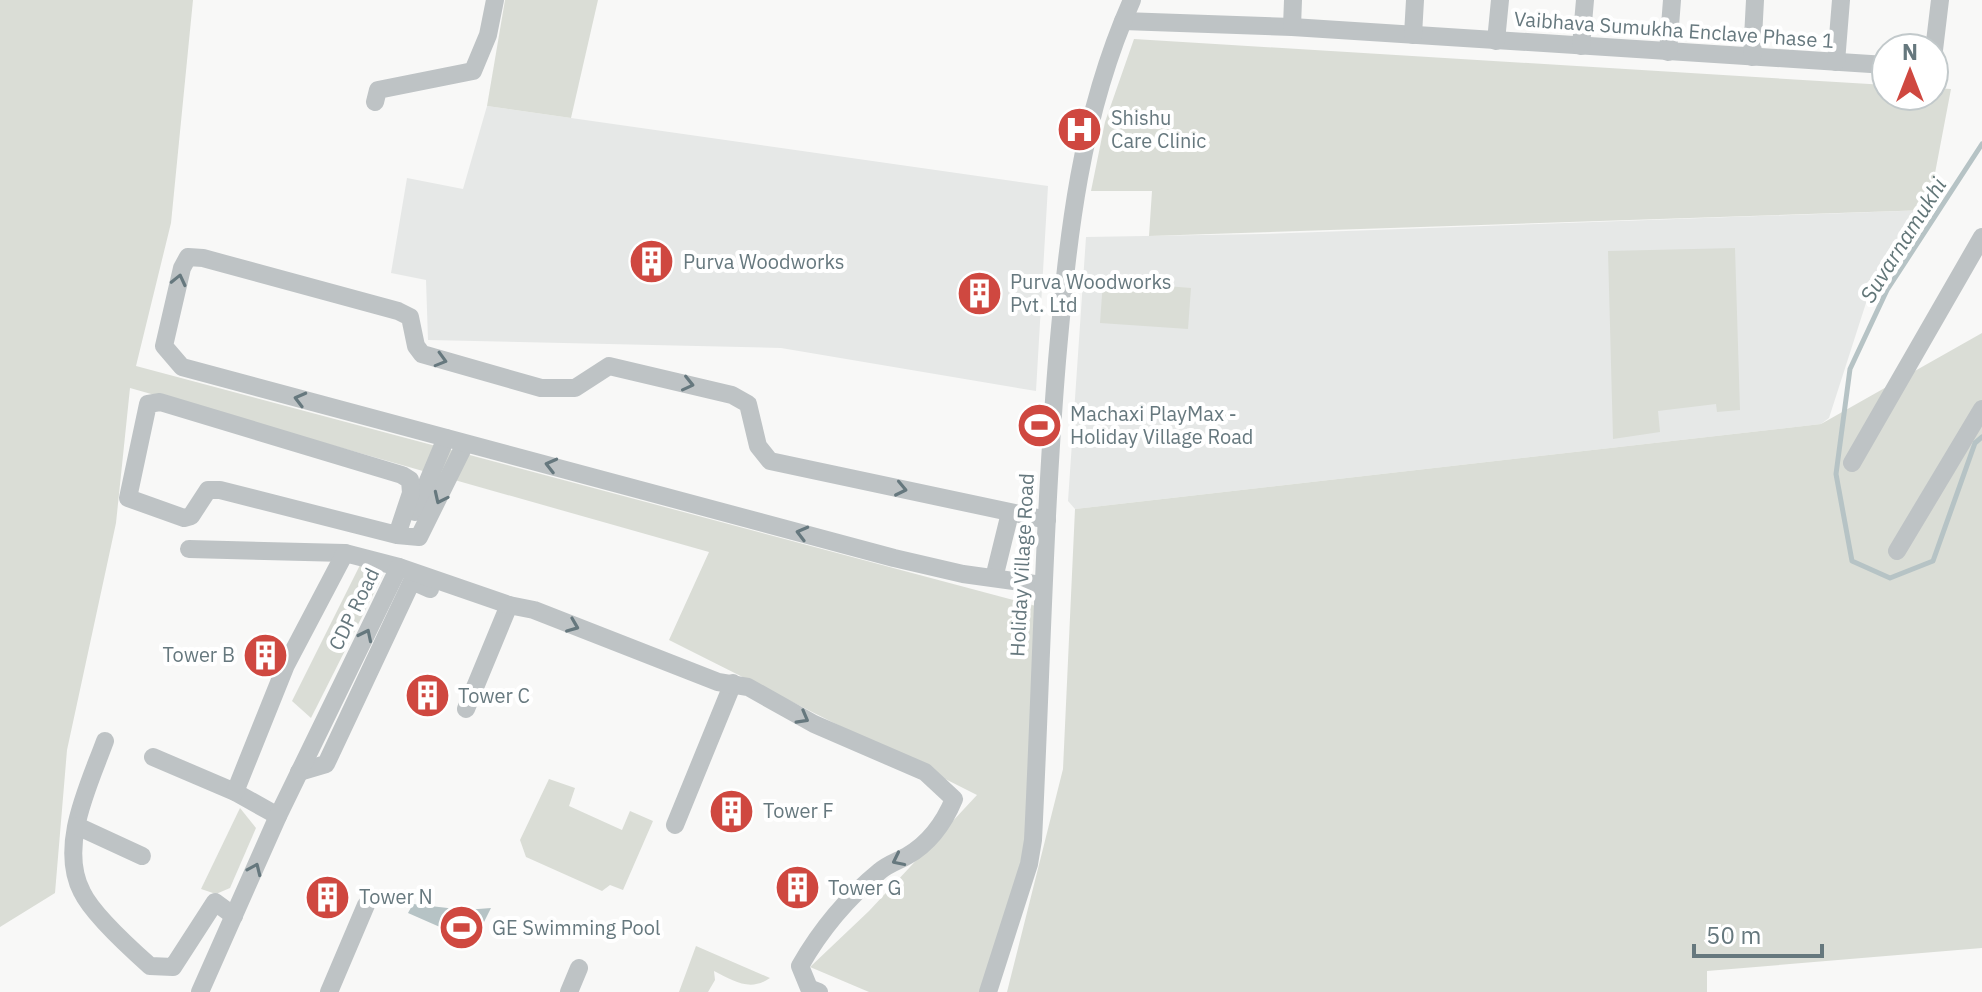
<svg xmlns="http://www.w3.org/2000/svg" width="1982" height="992" font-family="'IBM Plex Sans',sans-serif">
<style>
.built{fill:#e6e8e7}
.green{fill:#daddd6}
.water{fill:#b6c3c5}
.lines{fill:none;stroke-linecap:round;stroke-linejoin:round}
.stream{stroke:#b6c3c5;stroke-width:5}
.minor{stroke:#bec3c5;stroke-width:18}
.oneway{stroke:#66787e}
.labels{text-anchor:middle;stroke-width:8;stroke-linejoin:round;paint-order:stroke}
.street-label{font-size:20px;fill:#66787e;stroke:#fff}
.poi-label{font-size:20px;fill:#66787e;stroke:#fff;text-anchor:start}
.water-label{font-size:22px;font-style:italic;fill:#627678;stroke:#fff}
</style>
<rect width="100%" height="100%" fill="#f8f8f7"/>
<g class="built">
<polygon points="487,106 1048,186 1036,391 781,348 428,340 426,280 391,273 407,178 463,189"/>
<polygon points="1928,210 1875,275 1829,418 1821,424 1075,509 1068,501 1086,237 1262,234"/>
</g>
<g class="green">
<polygon points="0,0 193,0 171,223 136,366 1036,606 1036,811 982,992 869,992 810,967 869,911 977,795 669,640 709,552 130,388 116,523 67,750 55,893 0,927"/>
<polygon points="505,0 598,0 571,118 487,106"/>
<polygon points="1134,39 1886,85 1886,96 1934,96 1934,88 1951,89 1928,210 1149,236 1152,191 1091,191 1105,122"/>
<polygon points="1735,248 1740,410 1717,412 1716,404 1658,411 1660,432 1613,439 1608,251"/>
<polygon points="1103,281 1191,288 1188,329 1100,323"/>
<polygon points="1982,333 1982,948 1707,971 1707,992 1007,992 1063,769 1075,509 1821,424"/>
<polygon points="360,565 383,575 311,718 292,701"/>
<polygon points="549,779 575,788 569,806 622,830 630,811 653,821 623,890 610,885 602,891 526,857 520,840"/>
<polygon points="240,808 256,828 230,888 216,894 201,889"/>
<path d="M696,946L770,978C750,992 734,981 714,971L715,980L708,992H679Z"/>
</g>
<polygon class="water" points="413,904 465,910 491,908 474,942 408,913"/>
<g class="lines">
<polyline class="stream" points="1982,144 1887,290 1850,369 1836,474 1852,561 1890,578 1933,561 1975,443 1982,437"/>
<g class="minor">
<polyline points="1123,21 1292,27 1886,65"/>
<polyline points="1292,27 1293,0"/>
<polyline points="1413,35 1415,0"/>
<polyline points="1496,41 1500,0"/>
<polyline points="1581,46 1585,0"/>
<polyline points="1934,50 1940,0"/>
<polyline points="1668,52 1672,0"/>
<polyline points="1752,57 1755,0"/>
<polyline points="1836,62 1841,0"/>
<polyline points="375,102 378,90 473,71 488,35 495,0"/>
<polyline points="1852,463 1982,237"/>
<polyline points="415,512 446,438"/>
<polyline points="397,535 411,493 410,480 402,475 160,402 148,404 128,498 184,518 191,516 208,490 220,490 397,535 419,537 465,444"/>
<polyline points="189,549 345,553"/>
<polyline points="1897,551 1982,409"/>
<polyline points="994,578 1010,513"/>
<polyline points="1042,585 963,574 894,558 182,367 164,346 182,268 188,257 203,258 398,311 410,317 416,346 422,354 541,388 575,388 609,366 732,395 748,404 758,446 770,461 1047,520"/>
<polyline points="466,709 509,605"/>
<path d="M105,741C89,785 58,846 82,892C92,913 132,950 150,966L173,967L215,902L234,916"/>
<polyline points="153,757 235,792 278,816"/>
<polyline points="299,772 326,764 412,581 430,589"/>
<polyline points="235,792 286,665 345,553 399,567"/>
<polyline points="675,825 733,683"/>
<polyline points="77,826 142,856"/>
<path d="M200,992L278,816L399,567L509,605L534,610L718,682L748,687L814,724L925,772L954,799C944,823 930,843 907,856C898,861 888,864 880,871C847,898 821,929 800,966L809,988L819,992"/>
<polyline points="329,992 366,905"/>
<polyline points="569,992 579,968"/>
<path d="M988,992L1029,864L1033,840C1041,680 1044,520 1057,361C1068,236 1080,116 1132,0"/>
</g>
</g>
<defs><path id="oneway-chevron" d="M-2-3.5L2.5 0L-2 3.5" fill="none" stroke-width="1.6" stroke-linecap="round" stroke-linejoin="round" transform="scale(2)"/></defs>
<g class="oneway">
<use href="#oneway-chevron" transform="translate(179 280) rotate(-77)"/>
<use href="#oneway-chevron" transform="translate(441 360) rotate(16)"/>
<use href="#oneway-chevron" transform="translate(688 384) rotate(13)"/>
<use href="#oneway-chevron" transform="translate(300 399) rotate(-165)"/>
<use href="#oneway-chevron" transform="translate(551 465) rotate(-166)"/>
<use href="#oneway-chevron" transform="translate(901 489) rotate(12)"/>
<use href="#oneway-chevron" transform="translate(440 498) rotate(115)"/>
<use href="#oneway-chevron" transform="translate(802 533) rotate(-165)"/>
<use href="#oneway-chevron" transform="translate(573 626) rotate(22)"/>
<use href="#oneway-chevron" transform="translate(366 635) rotate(-64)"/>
<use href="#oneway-chevron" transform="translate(803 718) rotate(29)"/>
<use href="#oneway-chevron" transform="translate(898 860) rotate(154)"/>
<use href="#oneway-chevron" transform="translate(255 869) rotate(-66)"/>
</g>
<defs>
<symbol id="hospital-disc" viewBox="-11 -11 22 22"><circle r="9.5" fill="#cf4840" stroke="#fff"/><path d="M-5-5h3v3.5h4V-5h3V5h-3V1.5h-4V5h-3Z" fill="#fff"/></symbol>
<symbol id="building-disc" viewBox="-11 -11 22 22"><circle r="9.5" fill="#cf4840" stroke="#fff"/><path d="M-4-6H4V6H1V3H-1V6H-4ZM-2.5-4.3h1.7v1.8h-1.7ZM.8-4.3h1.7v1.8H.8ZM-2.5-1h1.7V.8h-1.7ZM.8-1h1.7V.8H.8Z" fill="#fff"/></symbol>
<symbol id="stadium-disc" viewBox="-11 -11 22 22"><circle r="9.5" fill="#cf4840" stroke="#fff"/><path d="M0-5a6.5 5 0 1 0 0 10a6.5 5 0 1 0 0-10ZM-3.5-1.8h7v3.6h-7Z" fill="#fff"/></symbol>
</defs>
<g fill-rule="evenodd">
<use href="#hospital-disc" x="1054" y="104" width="51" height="51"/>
<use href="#building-disc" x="626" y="236" width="51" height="51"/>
<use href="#building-disc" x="954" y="268" width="51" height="51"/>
<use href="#stadium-disc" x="1014" y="400" width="51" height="51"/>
<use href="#building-disc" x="240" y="630" width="51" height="51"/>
<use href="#building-disc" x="402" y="670" width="51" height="51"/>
<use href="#building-disc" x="706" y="786" width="51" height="51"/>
<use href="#building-disc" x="772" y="862" width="51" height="51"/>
<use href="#building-disc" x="302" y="872" width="51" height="51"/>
<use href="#stadium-disc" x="436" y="902" width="51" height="51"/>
</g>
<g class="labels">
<g class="street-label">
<text transform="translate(1674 30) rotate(4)" y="7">Vaibhava Sumukha Enclave Phase 1</text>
<text transform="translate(1022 565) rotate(-87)" y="7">Holiday Village Road</text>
<text transform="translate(354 609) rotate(-64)" y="7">CDP Road</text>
</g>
<g class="poi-label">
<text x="1111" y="125">Shishu<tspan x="1111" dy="23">Care Clinic</tspan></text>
<text x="683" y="269">Purva Woodworks</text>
<text x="1010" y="289">Purva Woodworks<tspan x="1010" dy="23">Pvt. Ltd</tspan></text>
<text x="1070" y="421">Machaxi PlayMax -<tspan x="1070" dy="23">Holiday Village Road</tspan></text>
<text x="235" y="662" text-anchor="end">Tower B</text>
<text x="458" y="703">Tower C</text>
<text x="763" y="818">Tower F</text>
<text x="828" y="895">Tower G</text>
<text x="359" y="904">Tower N</text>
<text x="492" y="935">GE Swimming Pool</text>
</g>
<g class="water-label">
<text transform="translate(1903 240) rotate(-58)" y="8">Suvarnamukhi</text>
</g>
</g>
<g transform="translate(1910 72)"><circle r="38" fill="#ffffff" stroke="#c2c9cb" stroke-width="2"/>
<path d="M0-6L14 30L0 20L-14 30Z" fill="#cf4840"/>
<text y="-12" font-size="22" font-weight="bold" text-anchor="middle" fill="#66787e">N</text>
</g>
<path d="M1694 944v12h128v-12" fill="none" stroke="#66787e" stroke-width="4"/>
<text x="1706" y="944" font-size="24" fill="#66787e" stroke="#ffffff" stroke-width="6" paint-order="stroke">50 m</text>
</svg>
